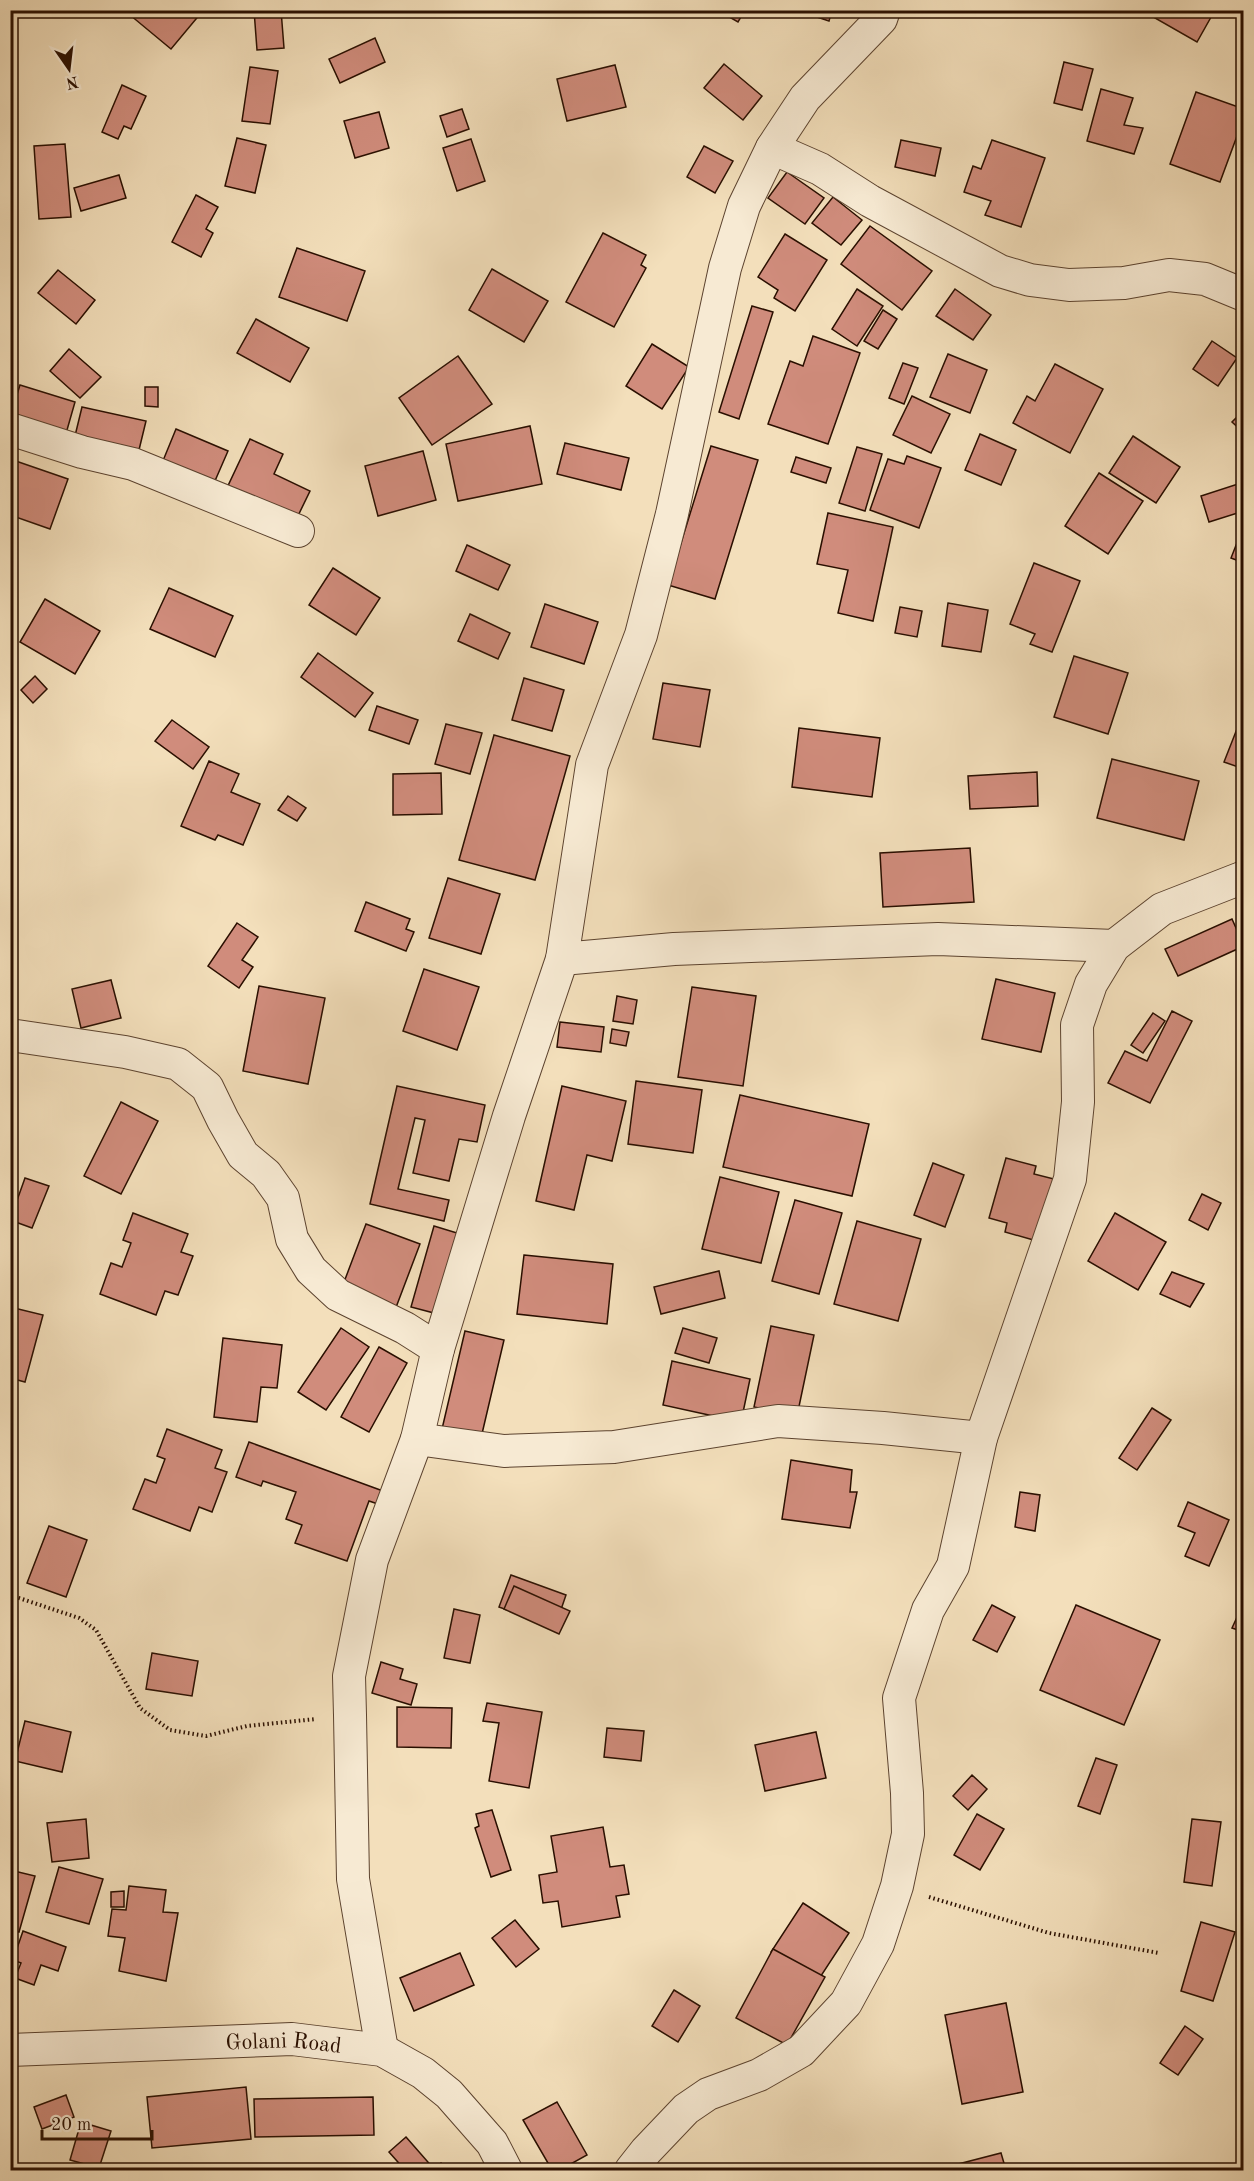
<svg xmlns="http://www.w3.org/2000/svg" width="1254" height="2181" font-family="'Old Standard TT',serif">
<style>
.building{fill:#d08c7c;stroke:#2a0f00;stroke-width:1.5}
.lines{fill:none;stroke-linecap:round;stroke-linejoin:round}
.minor-casing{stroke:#5c432f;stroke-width:34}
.path{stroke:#2a0f00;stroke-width:4;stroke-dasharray:1.5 3;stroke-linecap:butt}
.minor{stroke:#f7ead3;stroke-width:32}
.labels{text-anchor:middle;stroke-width:4.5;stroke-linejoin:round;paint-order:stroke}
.street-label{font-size:22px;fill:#2a0f00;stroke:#f7ead3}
</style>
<rect width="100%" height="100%" fill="#f3dfbb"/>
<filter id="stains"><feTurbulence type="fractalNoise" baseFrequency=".00333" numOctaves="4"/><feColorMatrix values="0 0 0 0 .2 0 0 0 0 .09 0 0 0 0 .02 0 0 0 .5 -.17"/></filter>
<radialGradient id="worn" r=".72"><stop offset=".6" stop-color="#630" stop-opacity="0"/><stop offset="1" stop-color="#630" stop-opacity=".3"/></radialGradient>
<g class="building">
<polygon points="134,10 198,10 201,13 171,49 130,15"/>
<polygon points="254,10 281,10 284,48 257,50"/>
<polygon points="717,10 745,10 738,22"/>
<polygon points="803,10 832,10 829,21 802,12"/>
<polygon points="1141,10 1215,10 1197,42"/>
<polygon points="375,38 385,62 340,83 329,59"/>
<polygon points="1064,62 1093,69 1082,110 1054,103"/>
<polygon points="724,64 762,96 743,120 704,88"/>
<polygon points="615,65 626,107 567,121 557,79"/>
<polygon points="250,67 278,71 270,124 242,121"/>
<polygon points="122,85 146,96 131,129 124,126 118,139 102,132"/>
<polygon points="1101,89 1133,98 1124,125 1143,128 1134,154 1087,141"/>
<polygon points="1196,92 1244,109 1244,117 1220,182 1170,164"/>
<polygon points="462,109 469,129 447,137 440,116"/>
<polygon points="379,112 389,148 355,158 344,121"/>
<polygon points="237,138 266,145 255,193 225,186"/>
<polygon points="471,139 485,181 457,191 443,148"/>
<polygon points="901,140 941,148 935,176 895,167"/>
<polygon points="992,140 1045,158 1021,227 985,215 991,201 964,192 973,166 981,169"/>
<polygon points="65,144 71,217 39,219 34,146"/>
<polygon points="704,146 733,161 715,193 687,177"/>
<polygon points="787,172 824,198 805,224 768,198"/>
<polygon points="119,175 126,198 81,211 74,188"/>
<polygon points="196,195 218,207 206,229 213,233 201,257 172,242"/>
<polygon points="833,197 862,220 841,245 812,223"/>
<polygon points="870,226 932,271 902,310 841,264"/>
<polygon points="603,233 646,255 641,265 646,268 614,327 566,302"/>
<polygon points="785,234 827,260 795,311 774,298 778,290 758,277"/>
<polygon points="297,248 365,271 347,321 279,297"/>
<polygon points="492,269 548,301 524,342 469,310"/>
<polygon points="58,270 95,300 76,324 38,293"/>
<polygon points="857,289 883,306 857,346 832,329"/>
<polygon points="955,289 991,315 973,340 936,316"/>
<polygon points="752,306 773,312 739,419 719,412"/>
<polygon points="883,310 897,319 878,349 864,341"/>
<polygon points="256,319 309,348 290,382 237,353"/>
<polygon points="813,336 860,353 828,444 768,424 790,361 803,366"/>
<polygon points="1212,341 1237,358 1218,386 1193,369"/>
<polygon points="652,344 689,367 662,409 626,386"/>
<polygon points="69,349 101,377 80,398 50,371"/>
<polygon points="948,354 987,370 970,413 930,397"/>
<polygon points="458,356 492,404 432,445 399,398"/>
<polygon points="903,363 918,368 904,404 889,398"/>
<polygon points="1055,364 1103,389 1070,453 1013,423 1027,396 1035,401"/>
<polygon points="20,385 75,402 65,437 10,417"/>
<polygon points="145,387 158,387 158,407 145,406"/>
<polygon points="912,396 950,414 931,453 893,435"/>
<polygon points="82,407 146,421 138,454 74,440"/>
<polygon points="1244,410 1244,433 1232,422"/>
<polygon points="530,426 542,484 458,501 446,444"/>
<polygon points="176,429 228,451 211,490 160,468"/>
<polygon points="980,434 1016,450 1001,485 965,470"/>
<polygon points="1133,436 1180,467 1156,503 1109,473"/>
<polygon points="250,439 283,454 274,474 310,491 295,522 226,490"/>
<polygon points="565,443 629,458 621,490 557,474"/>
<polygon points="711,446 758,460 715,599 668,585"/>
<polygon points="857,447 882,454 865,511 839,503"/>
<polygon points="423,451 436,500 378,516 365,466"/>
<polygon points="907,456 941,468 919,528 870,510 888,459 904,464"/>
<polygon points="796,457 831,468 826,483 791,472"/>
<polygon points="10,459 68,479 50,529 10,515"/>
<polygon points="1099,473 1143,501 1108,554 1065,526"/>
<polygon points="1244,482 1244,511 1209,522 1201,496"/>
<polygon points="828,513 893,527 873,621 838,613 848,570 817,564"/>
<polygon points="1244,525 1244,563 1231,558"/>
<polygon points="467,545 510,565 498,590 456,571"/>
<polygon points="1034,563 1080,581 1052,652 1030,644 1035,634 1010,624"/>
<polygon points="333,568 380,598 356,635 309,605"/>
<polygon points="169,588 233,616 215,657 150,629"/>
<polygon points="45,599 100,631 75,674 20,642"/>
<polygon points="948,603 988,610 981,652 942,646"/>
<polygon points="545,604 598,622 584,664 531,647"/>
<polygon points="900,607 922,611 917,637 895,633"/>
<polygon points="470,614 510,633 498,659 458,641"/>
<polygon points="318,653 373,693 355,717 301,677"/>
<polygon points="1074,656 1128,673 1108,734 1054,717"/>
<polygon points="35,676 47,689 33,703 21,690"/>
<polygon points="524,678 564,690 552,731 512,720"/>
<polygon points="663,683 710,690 700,747 653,739"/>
<polygon points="377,706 418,720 409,744 369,730"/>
<polygon points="1244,711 1244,769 1224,762"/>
<polygon points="172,720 209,747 193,769 155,741"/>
<polygon points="446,724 482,733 470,774 435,764"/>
<polygon points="799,728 880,738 872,797 792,787"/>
<polygon points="494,735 570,756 535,880 459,860"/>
<polygon points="1112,759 1199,781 1184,840 1097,818"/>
<polygon points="209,761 239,774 231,792 260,804 243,845 218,835 215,840 181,826"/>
<polygon points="1037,772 1038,806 970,809 968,776"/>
<polygon points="441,773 442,814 393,815 393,774"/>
<polygon points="288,796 306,808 297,821 278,810"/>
<polygon points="970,848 974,902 883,907 880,853"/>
<polygon points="448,878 500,894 481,954 429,938"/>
<polygon points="366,902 410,919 406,929 414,932 406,951 355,931"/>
<polygon points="1232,919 1244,946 1178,976 1165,949"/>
<polygon points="237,923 258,937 242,960 253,967 239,988 208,966"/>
<polygon points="424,969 479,987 457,1050 403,1031"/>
<polygon points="996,979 1055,993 1041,1052 982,1039"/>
<polygon points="111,980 121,1018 81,1028 72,989"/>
<polygon points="259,986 325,998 308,1084 243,1071"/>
<polygon points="692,987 756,996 743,1086 678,1077"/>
<polygon points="617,996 637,1000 633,1024 613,1021"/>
<polygon points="1172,1011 1192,1021 1150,1103 1108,1083 1125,1051 1147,1061"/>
<polygon points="1153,1013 1165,1021 1143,1053 1131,1045"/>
<polygon points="560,1022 604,1027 601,1052 557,1047"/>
<polygon points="612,1029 629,1032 626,1046 610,1043"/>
<polygon points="636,1081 702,1090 693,1153 628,1144"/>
<polygon points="397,1086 485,1105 477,1142 459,1139 449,1181 413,1173 425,1120 415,1118 398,1189 449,1200 444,1221 370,1204"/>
<polygon points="562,1086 626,1101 612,1161 587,1155 574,1210 536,1201"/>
<polygon points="740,1095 869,1124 852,1196 723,1167"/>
<polygon points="121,1102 158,1121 121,1194 84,1176"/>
<polygon points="1006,1158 1036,1166 1034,1174 1054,1179 1037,1241 1005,1232 1007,1223 989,1218"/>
<polygon points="933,1163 964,1175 945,1227 914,1215"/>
<polygon points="720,1177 779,1192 761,1263 702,1249"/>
<polygon points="25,1178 49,1186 32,1228 10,1220"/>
<polygon points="1202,1194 1221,1203 1208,1230 1189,1220"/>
<polygon points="795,1200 842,1213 819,1294 772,1281"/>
<polygon points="133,1213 188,1234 181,1252 193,1256 178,1295 165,1291 156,1315 100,1294 111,1263 122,1267 131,1243 123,1240"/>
<polygon points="1115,1213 1166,1242 1138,1290 1088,1261"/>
<polygon points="857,1221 921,1239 898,1321 834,1304"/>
<polygon points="366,1224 420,1244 395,1310 341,1290"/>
<polygon points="434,1226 457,1233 434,1313 411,1307"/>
<polygon points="524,1255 613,1264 607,1324 517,1314"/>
<polygon points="719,1271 725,1298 661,1314 654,1287"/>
<polygon points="1172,1272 1204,1284 1190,1307 1160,1294"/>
<polygon points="10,1307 43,1315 25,1382 10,1378"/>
<polygon points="771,1326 814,1335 797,1416 754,1407"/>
<polygon points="341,1328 369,1347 326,1410 298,1392"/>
<polygon points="683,1328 717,1338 709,1363 675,1353"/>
<polygon points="465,1331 504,1340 481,1438 442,1429"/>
<polygon points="223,1338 282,1345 277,1388 261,1387 257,1422 214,1417"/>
<polygon points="379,1347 407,1363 369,1432 341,1417"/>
<polygon points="672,1361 750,1379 741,1422 663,1405"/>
<polygon points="1152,1408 1171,1420 1137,1470 1119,1458"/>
<polygon points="167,1429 222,1450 215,1468 227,1472 212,1512 199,1507 190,1531 133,1509 145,1479 156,1483 165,1459 157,1456"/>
<polygon points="249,1442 383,1491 378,1504 369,1501 347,1561 295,1543 302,1525 286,1519 296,1492 263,1481 261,1486 236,1477"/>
<polygon points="791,1460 852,1470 850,1492 857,1492 850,1528 782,1519"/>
<polygon points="1020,1492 1040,1495 1035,1531 1015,1527"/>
<polygon points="1188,1502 1229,1520 1209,1566 1185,1556 1195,1533 1178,1526"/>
<polygon points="49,1526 87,1540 66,1597 27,1583"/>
<polygon points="511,1575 566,1595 555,1627 499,1607"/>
<polygon points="514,1586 570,1611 559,1634 504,1609"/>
<polygon points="1244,1602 1244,1632 1232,1628"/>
<polygon points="992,1605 1015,1617 997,1652 973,1640"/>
<polygon points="1076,1605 1160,1640 1124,1725 1040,1690"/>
<polygon points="454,1609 480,1615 470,1663 444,1658"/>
<polygon points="152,1653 198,1661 192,1696 146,1689"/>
<polygon points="381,1662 403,1669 400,1679 417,1684 411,1705 372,1693"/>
<polygon points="487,1703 542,1712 529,1788 489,1781 499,1723 483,1721"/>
<polygon points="397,1707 452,1708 451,1748 397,1747"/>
<polygon points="25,1721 71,1732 62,1772 15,1761"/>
<polygon points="607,1728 644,1731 641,1761 604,1757"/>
<polygon points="816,1732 826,1778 765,1791 755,1745"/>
<polygon points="1096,1758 1117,1765 1100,1814 1078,1806"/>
<polygon points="972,1775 987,1789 968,1810 953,1796"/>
<polygon points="492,1810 511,1870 491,1877 475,1828 479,1826 476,1814"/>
<polygon points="977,1814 1004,1829 980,1870 954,1855"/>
<polygon points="86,1819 89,1858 52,1862 47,1823"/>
<polygon points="1192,1819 1221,1822 1212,1886 1184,1882"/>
<polygon points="603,1827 610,1867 624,1865 629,1894 616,1896 620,1917 562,1927 558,1901 543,1903 539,1875 557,1872 551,1836"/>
<polygon points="59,1867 103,1879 89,1924 46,1912"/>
<polygon points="10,1870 35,1876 19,1932 10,1930"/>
<polygon points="129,1886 166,1890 163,1912 178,1913 166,1981 119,1971 125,1938 108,1936 112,1909 126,1910"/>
<polygon points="124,1891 124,1907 111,1907 111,1892"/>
<polygon points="803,1903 849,1933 817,1982 771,1952"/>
<polygon points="515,1920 539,1949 516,1967 492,1938"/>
<polygon points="1201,1922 1235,1932 1213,2001 1181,1991"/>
<polygon points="23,1931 66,1947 58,1971 41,1965 34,1985 15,1978 21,1963 13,1960"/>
<polygon points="773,1949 825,1977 787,2045 736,2018"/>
<polygon points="460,1953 474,1985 414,2011 400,1978"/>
<polygon points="674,1990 700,2006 678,2042 652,2026"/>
<polygon points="1006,2003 1023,2092 962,2104 945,2015"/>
<polygon points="1185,2026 1203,2039 1178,2075 1160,2063"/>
<polygon points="246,2087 251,2139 152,2148 147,2097"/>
<polygon points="66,2095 74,2117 42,2129 34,2107"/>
<polygon points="373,2097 374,2135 255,2137 254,2099"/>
<polygon points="557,2102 587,2155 560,2170 552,2170 523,2120"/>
<polygon points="81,2122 111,2131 99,2168 70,2160"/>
<polygon points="406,2137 434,2169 441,2163 448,2170 405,2170 389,2152"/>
<polygon points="1001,2153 1006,2170 935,2170"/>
</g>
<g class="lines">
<defs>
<g id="minor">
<polyline points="772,148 820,169 870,201 1000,271 1030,280 1069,285 1124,283 1169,275 1205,279 1244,295"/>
<polyline points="10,429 82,452 133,464 298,531"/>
<polyline points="562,959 674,949 938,939 1114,946"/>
<polyline points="10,1035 125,1052 178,1064 207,1087 223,1120 243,1155 266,1174 283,1198 292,1239 311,1270 338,1295 405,1328 438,1349"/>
<polyline points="417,1439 504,1451 614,1447 778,1421 883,1428 981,1438"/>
<path id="s1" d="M10,2050L292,2039L382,2050L423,2073L449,2094L492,2143L506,2170"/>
<polyline points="382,2050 353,1879 350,1715 349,1676 372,1560 417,1439 438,1349 509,1116 562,959 592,765 641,635 672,514 725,268 744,206 772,148 805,98 881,19 884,10"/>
<polyline points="631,2170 646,2151 686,2109 708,2094 759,2075 801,2051 846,2003 878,1944 897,1886 908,1834 907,1793 899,1698 928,1610 953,1566 981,1438 1070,1179 1078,1102 1077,1025 1091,984 1114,946 1162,909 1244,877"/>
</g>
</defs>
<use href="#minor" class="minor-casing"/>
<g class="path">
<polyline points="10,1595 79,1618 96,1630 140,1708 170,1730 206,1736 247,1726 316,1719"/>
<polyline points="929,1897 1049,1933 1159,1953"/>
</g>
<use href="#minor" class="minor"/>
</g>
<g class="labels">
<g class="street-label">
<text dy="8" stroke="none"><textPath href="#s1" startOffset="274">Golani Road</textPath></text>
</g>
</g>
<rect width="1254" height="2181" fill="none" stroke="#f3dfbb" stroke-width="36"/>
<rect x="12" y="12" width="1230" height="2157" fill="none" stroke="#2a0f00" stroke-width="3"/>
<rect x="18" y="18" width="1218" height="2145" fill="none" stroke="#2a0f00" stroke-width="1.5"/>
<g transform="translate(69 69) rotate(166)" stroke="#f7ead3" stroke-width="4.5" paint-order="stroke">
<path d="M0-4.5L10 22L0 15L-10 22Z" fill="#2a0f00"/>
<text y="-9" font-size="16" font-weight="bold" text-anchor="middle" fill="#2a0f00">N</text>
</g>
<path d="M42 2130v9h110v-9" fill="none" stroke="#2a0f00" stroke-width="3"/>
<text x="51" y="2130" font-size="18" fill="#2a0f00" stroke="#f7ead3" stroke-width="4.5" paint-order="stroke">20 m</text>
<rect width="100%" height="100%" filter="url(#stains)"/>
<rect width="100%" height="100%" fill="url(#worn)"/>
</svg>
